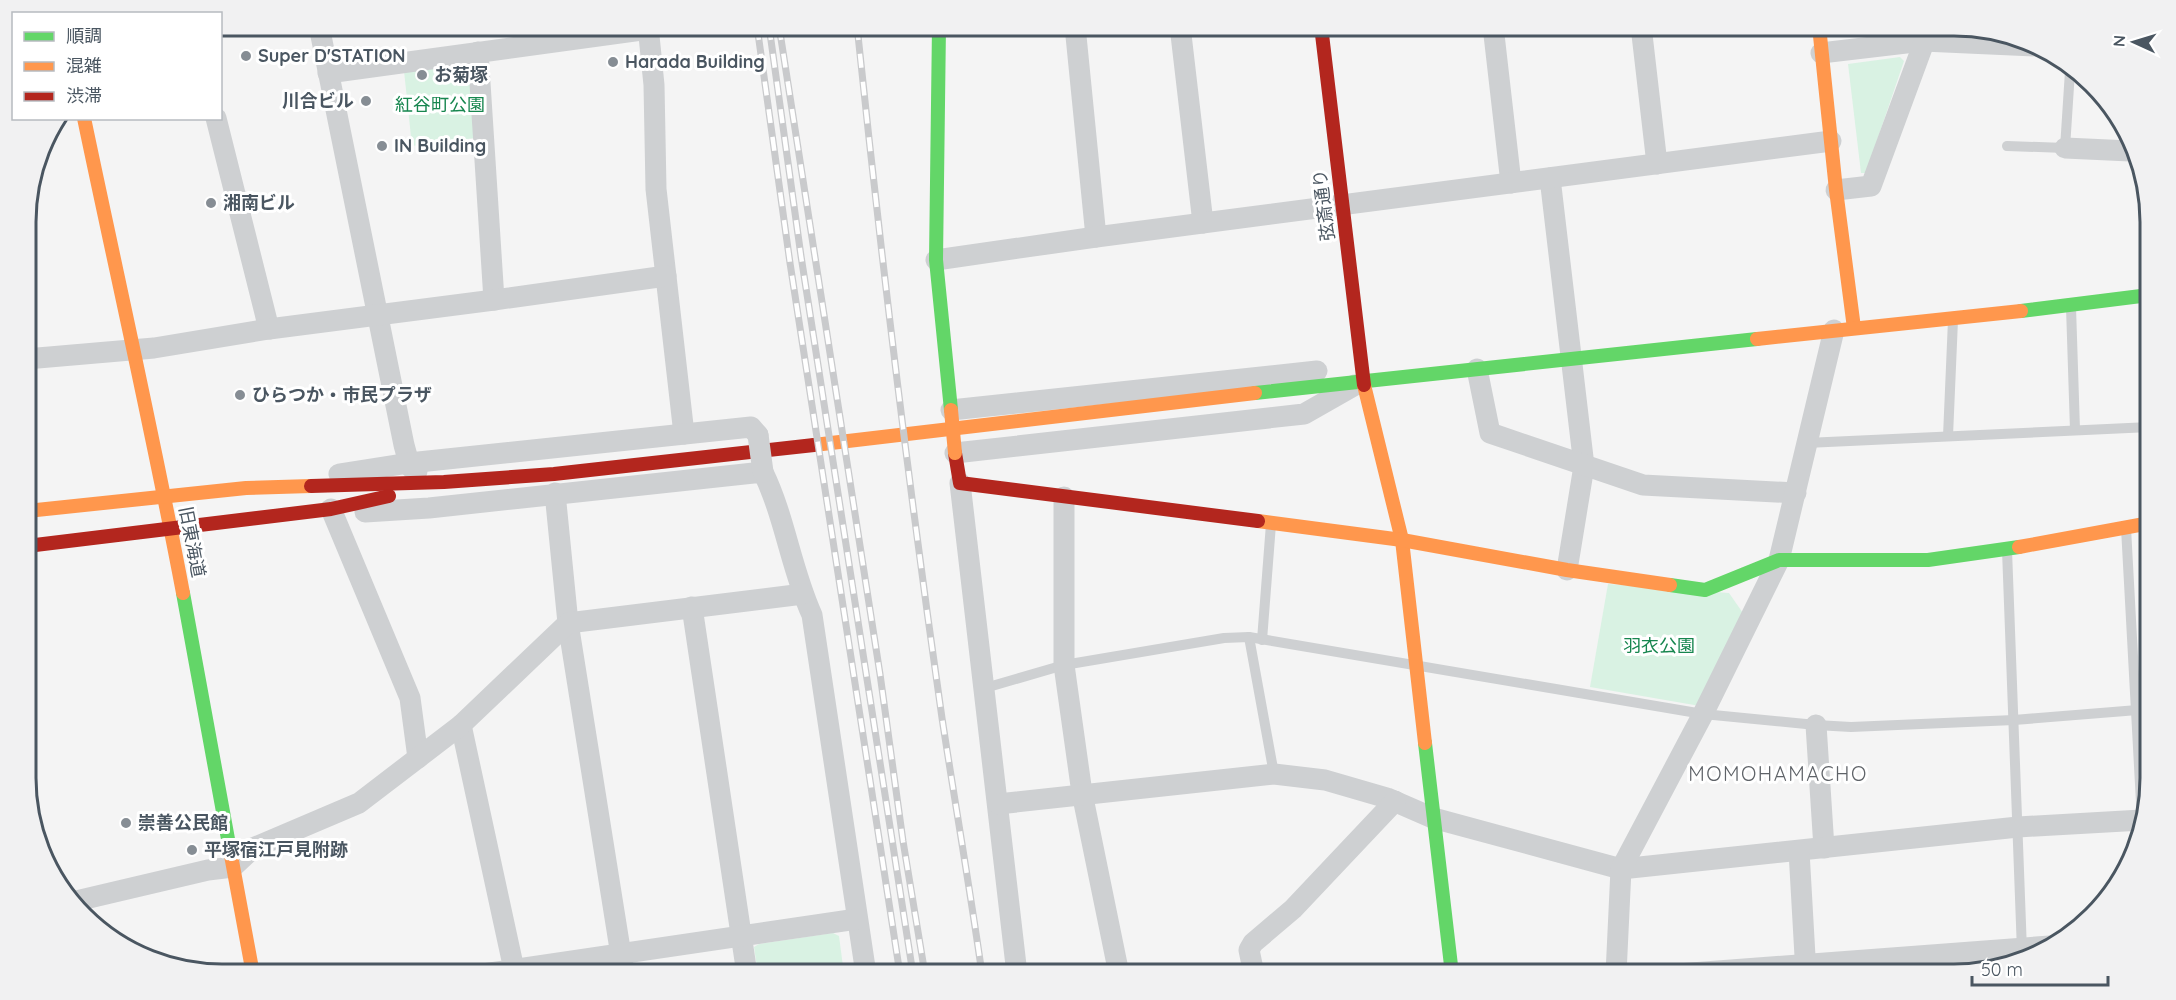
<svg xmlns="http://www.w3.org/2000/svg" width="2176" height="1000" font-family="Quicksand,'Noto Sans JP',sans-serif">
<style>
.green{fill:#d9f2e3}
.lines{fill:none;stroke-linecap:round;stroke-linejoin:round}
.lane{stroke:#ced0d2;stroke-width:10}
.street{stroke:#ced0d2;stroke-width:21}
.fast{stroke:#63d668;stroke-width:14}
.slow{stroke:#ff974d;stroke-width:14}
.jam{stroke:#b3261e;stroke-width:14}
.rail-casing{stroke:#c9cacc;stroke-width:7}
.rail{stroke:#fff;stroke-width:4.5;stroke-dasharray:14;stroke-linecap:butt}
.street-bridge{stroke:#ced0d2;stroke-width:21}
.slow-bridge{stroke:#ff974d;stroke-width:14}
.poi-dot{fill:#868d94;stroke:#fff;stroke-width:2}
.labels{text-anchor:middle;stroke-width:6;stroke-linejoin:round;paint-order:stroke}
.poi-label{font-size:18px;font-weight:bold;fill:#4a5661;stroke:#fff;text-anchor:start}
.park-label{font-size:18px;fill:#17864f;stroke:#fff}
.street-label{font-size:18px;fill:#4a5661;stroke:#fff}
.neighbourhood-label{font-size:20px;letter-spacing:1.5px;fill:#5f6368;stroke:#fff}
.rim{fill:none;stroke:#4a5661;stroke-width:3}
</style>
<rect width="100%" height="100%" fill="#f4f4f4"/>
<g class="green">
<polygon points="1900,57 1904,61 1866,173 1861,173 1848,64"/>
<polygon points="468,63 475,138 412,146 404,71"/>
<polygon points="1608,584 1729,593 1745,616 1700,706 1590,687"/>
<polygon points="833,933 839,936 844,974 758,974 754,947 759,944"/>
</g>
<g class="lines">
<g class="lane">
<polyline points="2007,146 2065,148 2070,71"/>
<polyline points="2071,307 2075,430"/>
<polyline points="1948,436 1953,320"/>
<polyline points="1806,443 2150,427"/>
<polyline points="2126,528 2142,821"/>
<polyline points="2007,550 2022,951"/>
<polyline points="1249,637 1274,774"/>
<polyline points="1262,640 1271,524"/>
<polyline points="985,688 1064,665 1224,638 1249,637 1703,714 1816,725 1851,727 2014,720 2150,709"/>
</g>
<g class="street">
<polyline points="319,26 404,445 410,467 417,471"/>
<polyline points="648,26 654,85 656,189 684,434"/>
<polyline points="1075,26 1096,237"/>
<polyline points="1180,26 1203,223"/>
<polyline points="1493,26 1511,183"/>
<polyline points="1641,26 1657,164"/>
<polyline points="478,52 494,300"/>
<polyline points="1821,53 1923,41 2037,46"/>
<polyline points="328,73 649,29"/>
<polyline points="216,118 269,329"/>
<polyline points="2065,148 2130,151"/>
<polyline points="1550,178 1584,466 1567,570"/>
<polyline points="1836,190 1871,186 1930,26"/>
<polyline points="936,260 1096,237 1831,141"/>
<polyline points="26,359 154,348 269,329 494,300 666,276"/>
<polyline points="1477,369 1490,433 1643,485 1796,493"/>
<polyline points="951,410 1317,371"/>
<polyline points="955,453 1304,414 1355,385"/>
<polyline points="339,474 409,463 751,427 758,435"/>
<polyline points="960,483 1017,974"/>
<polyline points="555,493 568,623 624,974"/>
<polyline points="1064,497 1064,665 1082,793 1119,974"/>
<polyline points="331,509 410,698 418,758"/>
<path d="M365,512L429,508L763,472C785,517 791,569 812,615L866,974"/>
<polyline points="692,607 747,974"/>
<polyline points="461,725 515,974"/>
<polyline points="1816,725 1824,848"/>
<polyline points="27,799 28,806"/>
<polyline points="998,804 1274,774 1325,780 1387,798 1433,818 1621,869 2018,827 2142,820"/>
<polyline points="1799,851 1806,974"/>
<polyline points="72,902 208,870 233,867 253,848 359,803 461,725 568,623 803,594"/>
<polyline points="483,974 857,919"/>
<polyline points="1254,974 1249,950 1253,943 1293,909 1395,801"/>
<polyline points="1616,974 1621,869 1703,714 1779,560 1834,330"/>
<polyline points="1678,974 2050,946"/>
</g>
<g class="fast">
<polyline points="939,26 936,260 951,410"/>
<polyline points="2021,311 2149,295"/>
<polyline points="1255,393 1757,339"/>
<polyline points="1670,585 1705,590 1779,560 1928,560 2019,547"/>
<polyline points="183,593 230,850"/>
<polyline points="1425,743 1452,974"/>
</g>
<g class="slow">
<polyline points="1819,26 1836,190 1854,328"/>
<path d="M84,118C117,276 153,434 183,593"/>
<polyline points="1757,339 2021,311"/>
<polyline points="1364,385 1402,540 1425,743"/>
<polyline points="814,445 1255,393"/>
<polyline points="27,511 246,488 311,486"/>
<polyline points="1258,521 1402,540 1567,570 1670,585"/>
<polyline points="2019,547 2150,523"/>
<polyline points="230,850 253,974"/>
</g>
<g class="jam">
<polyline points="1321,26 1364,385"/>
<polyline points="955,453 960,483 1258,521"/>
<polyline points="311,486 444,482 554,474 814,445"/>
<polyline points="27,546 331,509 389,496"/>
</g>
<defs>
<g id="rail">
<polyline points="757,26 790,263 900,974"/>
<polyline points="769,26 801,256 913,974"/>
<polyline points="779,26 880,674 903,841 925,974"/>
<path d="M857,26C881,257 909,488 942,718C955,803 970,889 982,974"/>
</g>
</defs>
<use href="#rail" class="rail-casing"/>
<use href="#rail" class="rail"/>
<polyline class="street-bridge" points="758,435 763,472"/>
<polyline class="slow-bridge" points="951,410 955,453"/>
</g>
<g class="poi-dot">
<circle cx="246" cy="56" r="6"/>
<circle cx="613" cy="62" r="6"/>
<circle cx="422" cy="75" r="6"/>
<circle cx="366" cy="101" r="6"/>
<circle cx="382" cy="146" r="6"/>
<circle cx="211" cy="203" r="6"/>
<circle cx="240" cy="395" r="6"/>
<circle cx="126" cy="823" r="6"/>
<circle cx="192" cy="850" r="6"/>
</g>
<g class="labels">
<g class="poi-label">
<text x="258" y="62">Super D'STATION</text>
<text x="625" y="68">Harada Building</text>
<text x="434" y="81">お菊塚</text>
<text x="354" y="107" text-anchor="end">川合ビル</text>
<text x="394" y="152">IN Building</text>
<text x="223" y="209">湘南ビル</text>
<text x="252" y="401">ひらつか・市民プラザ</text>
<text x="138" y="829">崇善公民館</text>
<text x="204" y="856">平塚宿江戸見附跡</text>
</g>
<g class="park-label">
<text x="440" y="111">紅谷町公園</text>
<text x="1659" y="652">羽衣公園</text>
</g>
<g class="street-label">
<text transform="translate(1324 205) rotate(-97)" y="6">弦斎通り</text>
<text transform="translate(192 542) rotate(79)" y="6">旧東海道</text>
</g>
<g class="neighbourhood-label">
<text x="1778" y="781">MOMOHAMACHO</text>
</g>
</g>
<path d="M0 0H2176V1000H0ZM222 36H1954A186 186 0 0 1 2140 222V778A186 186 0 0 1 1954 964H222A186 186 0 0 1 36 778V222A186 186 0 0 1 222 36Z" fill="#f1f1f2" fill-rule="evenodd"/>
<path class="rim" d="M222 36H1954A186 186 0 0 1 2140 222V778A186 186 0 0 1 1954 964H222A186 186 0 0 1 36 778V222A186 186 0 0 1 222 36Z"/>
<rect x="12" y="12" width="210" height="108" fill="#ffffff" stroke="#b7bbc0" stroke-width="1.5"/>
<rect x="24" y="32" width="30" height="9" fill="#63d668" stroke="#b7bbc0" stroke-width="1.5"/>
<text x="66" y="42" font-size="18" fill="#4a5661">順調</text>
<rect x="24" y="62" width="30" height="9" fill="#ff974d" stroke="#b7bbc0" stroke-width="1.5"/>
<text x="66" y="72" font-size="18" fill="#4a5661">混雑</text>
<rect x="24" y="92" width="30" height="9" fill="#b3261e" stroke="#b7bbc0" stroke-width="1.5"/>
<text x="66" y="102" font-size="18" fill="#4a5661">渋滞</text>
<g transform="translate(2134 42) rotate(274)" stroke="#ffffff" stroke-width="4.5" paint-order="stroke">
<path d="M0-4.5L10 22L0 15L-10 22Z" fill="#4a5661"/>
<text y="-9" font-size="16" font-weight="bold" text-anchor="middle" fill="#4a5661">N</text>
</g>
<path d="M1972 976v9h136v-9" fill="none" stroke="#4a5661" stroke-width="3"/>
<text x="1981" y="976" font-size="18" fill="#4a5661" stroke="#ffffff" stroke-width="4.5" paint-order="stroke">50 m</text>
</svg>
